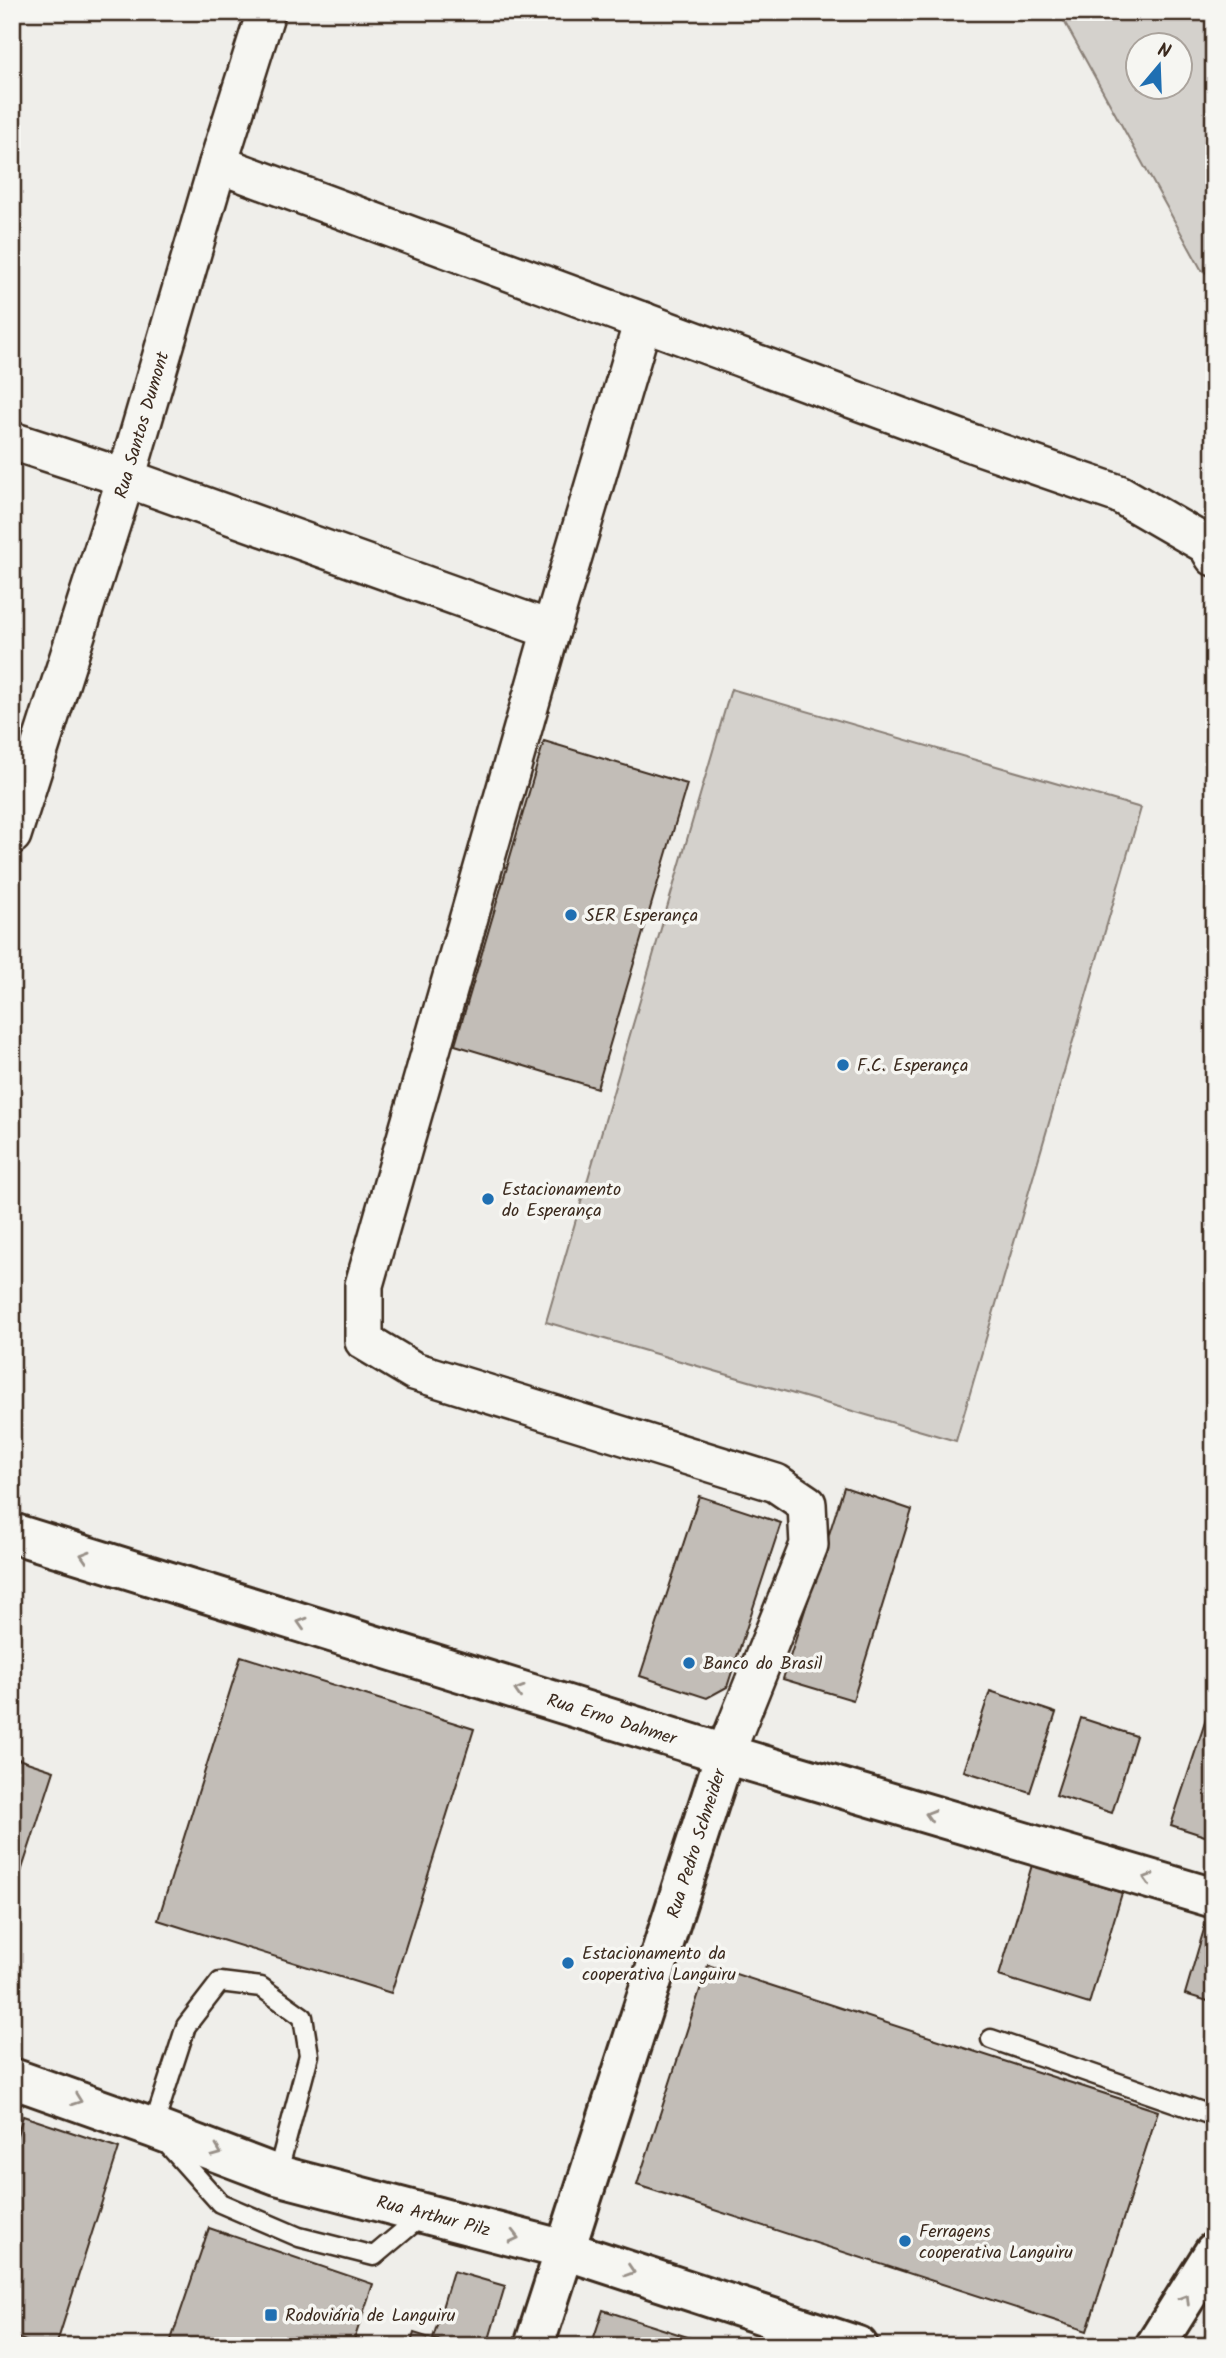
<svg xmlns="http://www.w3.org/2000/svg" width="1226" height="2358" font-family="Kalam,sans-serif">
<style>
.green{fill:#d4d1cc;stroke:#887e75;stroke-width:2;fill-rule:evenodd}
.building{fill:#c2bdb7;stroke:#3b2a1e;stroke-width:2}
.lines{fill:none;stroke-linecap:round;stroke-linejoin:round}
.lane-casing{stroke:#3b2a1e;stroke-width:23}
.street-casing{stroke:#3b2a1e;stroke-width:42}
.secondary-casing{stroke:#3b2a1e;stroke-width:44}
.lane{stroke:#f6f6f2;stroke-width:18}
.street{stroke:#f6f6f2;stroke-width:37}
.secondary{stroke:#f6f6f2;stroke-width:38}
.oneway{stroke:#989088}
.poi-dot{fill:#1f6fb2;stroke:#f6f6f2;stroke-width:2.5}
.labels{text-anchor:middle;stroke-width:7;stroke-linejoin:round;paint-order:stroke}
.street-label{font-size:18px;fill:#3b2a1e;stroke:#f6f6f2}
.poi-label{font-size:18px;fill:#3b2a1e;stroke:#f6f6f2;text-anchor:start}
</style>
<rect width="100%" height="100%" fill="#efeeea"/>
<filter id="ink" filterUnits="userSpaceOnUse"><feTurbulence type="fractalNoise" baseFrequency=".0143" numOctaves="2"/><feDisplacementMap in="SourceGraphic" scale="14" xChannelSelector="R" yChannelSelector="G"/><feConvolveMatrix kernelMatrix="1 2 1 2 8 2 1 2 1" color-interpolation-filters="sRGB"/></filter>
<g filter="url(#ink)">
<g class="green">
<path d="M1059,12H1214V279L1201,269ZM1138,46H1180V88H1138Z"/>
<polygon points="731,689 1141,808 956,1441 546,1322"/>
</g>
<g class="building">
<polygon points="544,741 687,784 597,1088 455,1045"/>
<polygon points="844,1487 912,1510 853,1700 783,1679"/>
<polygon points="699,1496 781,1523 727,1687 707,1698 640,1676"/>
<polygon points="241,1656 474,1729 391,1993 158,1920"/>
<polygon points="990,1691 1056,1713 1030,1792 964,1771"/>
<polygon points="1213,1698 1214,1698 1214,1839 1171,1825"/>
<polygon points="1081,1718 1136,1736 1112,1813 1056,1795"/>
<polygon points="12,1757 54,1771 19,1878 12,1876"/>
<polygon points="1032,1865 1122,1893 1089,2004 999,1976"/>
<polygon points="1205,1926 1214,1928 1214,1994 1211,2002 1185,1994"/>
<polygon points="708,1965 1158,2111 1087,2331 637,2185"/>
<polygon points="1214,2024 1214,2051 1206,2049"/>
<polygon points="23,2116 119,2148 56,2346 39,2346 12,2336 12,2151"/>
<polygon points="209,2228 373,2284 352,2346 169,2346"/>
<polygon points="453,2271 505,2286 487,2346 461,2346 433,2338"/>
<polygon points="603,2310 700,2341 699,2346 591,2346"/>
<polygon points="1214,2320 1214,2346 1200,2346"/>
<polygon points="414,2333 455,2346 410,2346"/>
</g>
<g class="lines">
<defs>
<g id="lane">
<polyline points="991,2039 1214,2116"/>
<polyline points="277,2175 309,2055 303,2017 261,1987 220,1982 186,2026 153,2128 220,2203 299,2237 374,2256 424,2214"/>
</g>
<g id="street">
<polyline points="218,164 974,444 1119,494 1207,545 1214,557"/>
<polyline points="12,441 126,478 551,630 364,1285 364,1341 414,1371 776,1483 807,1504 809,1545 725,1754"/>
<polyline points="551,630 643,321"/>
<path id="s1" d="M12,835L126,478L218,164L266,12"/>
</g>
<g id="secondary">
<path id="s2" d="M12,1533L725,1754L1214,1898"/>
<path id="s3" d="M12,2078L153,2128L277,2175L565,2250L858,2346"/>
<path id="s4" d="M534,2346L725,1754"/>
<polyline points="1155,2346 1214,2252"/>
</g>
</defs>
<use href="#lane" class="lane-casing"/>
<use href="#street" class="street-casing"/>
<use href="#secondary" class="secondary-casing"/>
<use href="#lane" class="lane"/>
<use href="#street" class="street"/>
<use href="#secondary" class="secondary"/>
</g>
<defs><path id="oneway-chevron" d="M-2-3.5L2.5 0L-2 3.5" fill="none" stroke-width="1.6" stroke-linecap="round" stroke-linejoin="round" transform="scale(1.75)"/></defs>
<g class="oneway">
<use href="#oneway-chevron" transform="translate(85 1556) rotate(-163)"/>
<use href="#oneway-chevron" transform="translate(302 1623) rotate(-163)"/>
<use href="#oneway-chevron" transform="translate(519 1691) rotate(-163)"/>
<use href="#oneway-chevron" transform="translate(930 1815) rotate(-164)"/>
<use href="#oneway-chevron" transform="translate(1148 1879) rotate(-164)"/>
<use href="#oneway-chevron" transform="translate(77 2100) rotate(20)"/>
<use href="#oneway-chevron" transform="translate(217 2152) rotate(21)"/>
<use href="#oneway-chevron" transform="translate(514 2237) rotate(14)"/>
<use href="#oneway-chevron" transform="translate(630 2271) rotate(18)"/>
<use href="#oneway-chevron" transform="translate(1185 2299) rotate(-58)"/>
</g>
</g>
<g class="poi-dot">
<circle cx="571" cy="915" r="7"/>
<circle cx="843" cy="1065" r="7"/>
<circle cx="488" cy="1199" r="7"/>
<circle cx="689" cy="1663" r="7"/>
<circle cx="568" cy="1963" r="7"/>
<circle cx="905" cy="2241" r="7"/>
<rect x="264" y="2308" width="14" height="14" rx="3.5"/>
</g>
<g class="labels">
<g class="street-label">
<text dy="6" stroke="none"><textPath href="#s1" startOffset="430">Rua Santos Dumont</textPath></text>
<text dy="6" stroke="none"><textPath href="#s2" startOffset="628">Rua Erno Dahmer</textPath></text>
<text dy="6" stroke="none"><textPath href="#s4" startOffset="528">Rua Pedro Schneider</textPath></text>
<text dy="6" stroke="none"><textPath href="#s3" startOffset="444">Rua Arthur Pilz</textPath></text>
</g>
<g class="poi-label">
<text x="585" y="921">SER Esperança</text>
<text x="857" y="1071">F.C. Esperança</text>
<text x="502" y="1195">Estacionamento<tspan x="502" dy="21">do Esperança</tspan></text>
<text x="703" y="1669">Banco do Brasil</text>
<text x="582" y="1959">Estacionamento da<tspan x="582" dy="21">cooperativa Languiru</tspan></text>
<text x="919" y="2237">Ferragens<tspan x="919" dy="21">cooperativa Languiru</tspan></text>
<text x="285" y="2321">Rodoviária de Languiru</text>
</g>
</g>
<rect width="1226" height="2358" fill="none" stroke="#f6f6f2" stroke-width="42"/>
<rect x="21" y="21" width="1184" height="2316" fill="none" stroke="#3b2a1e" stroke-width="2.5" filter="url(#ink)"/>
<g transform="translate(1159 66) rotate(19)"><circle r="33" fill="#f6f6f2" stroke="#aba49d" stroke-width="2"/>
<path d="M0-5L12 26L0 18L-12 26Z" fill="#1f6fb2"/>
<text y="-10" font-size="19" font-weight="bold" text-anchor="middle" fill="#3b2a1e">N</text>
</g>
</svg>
